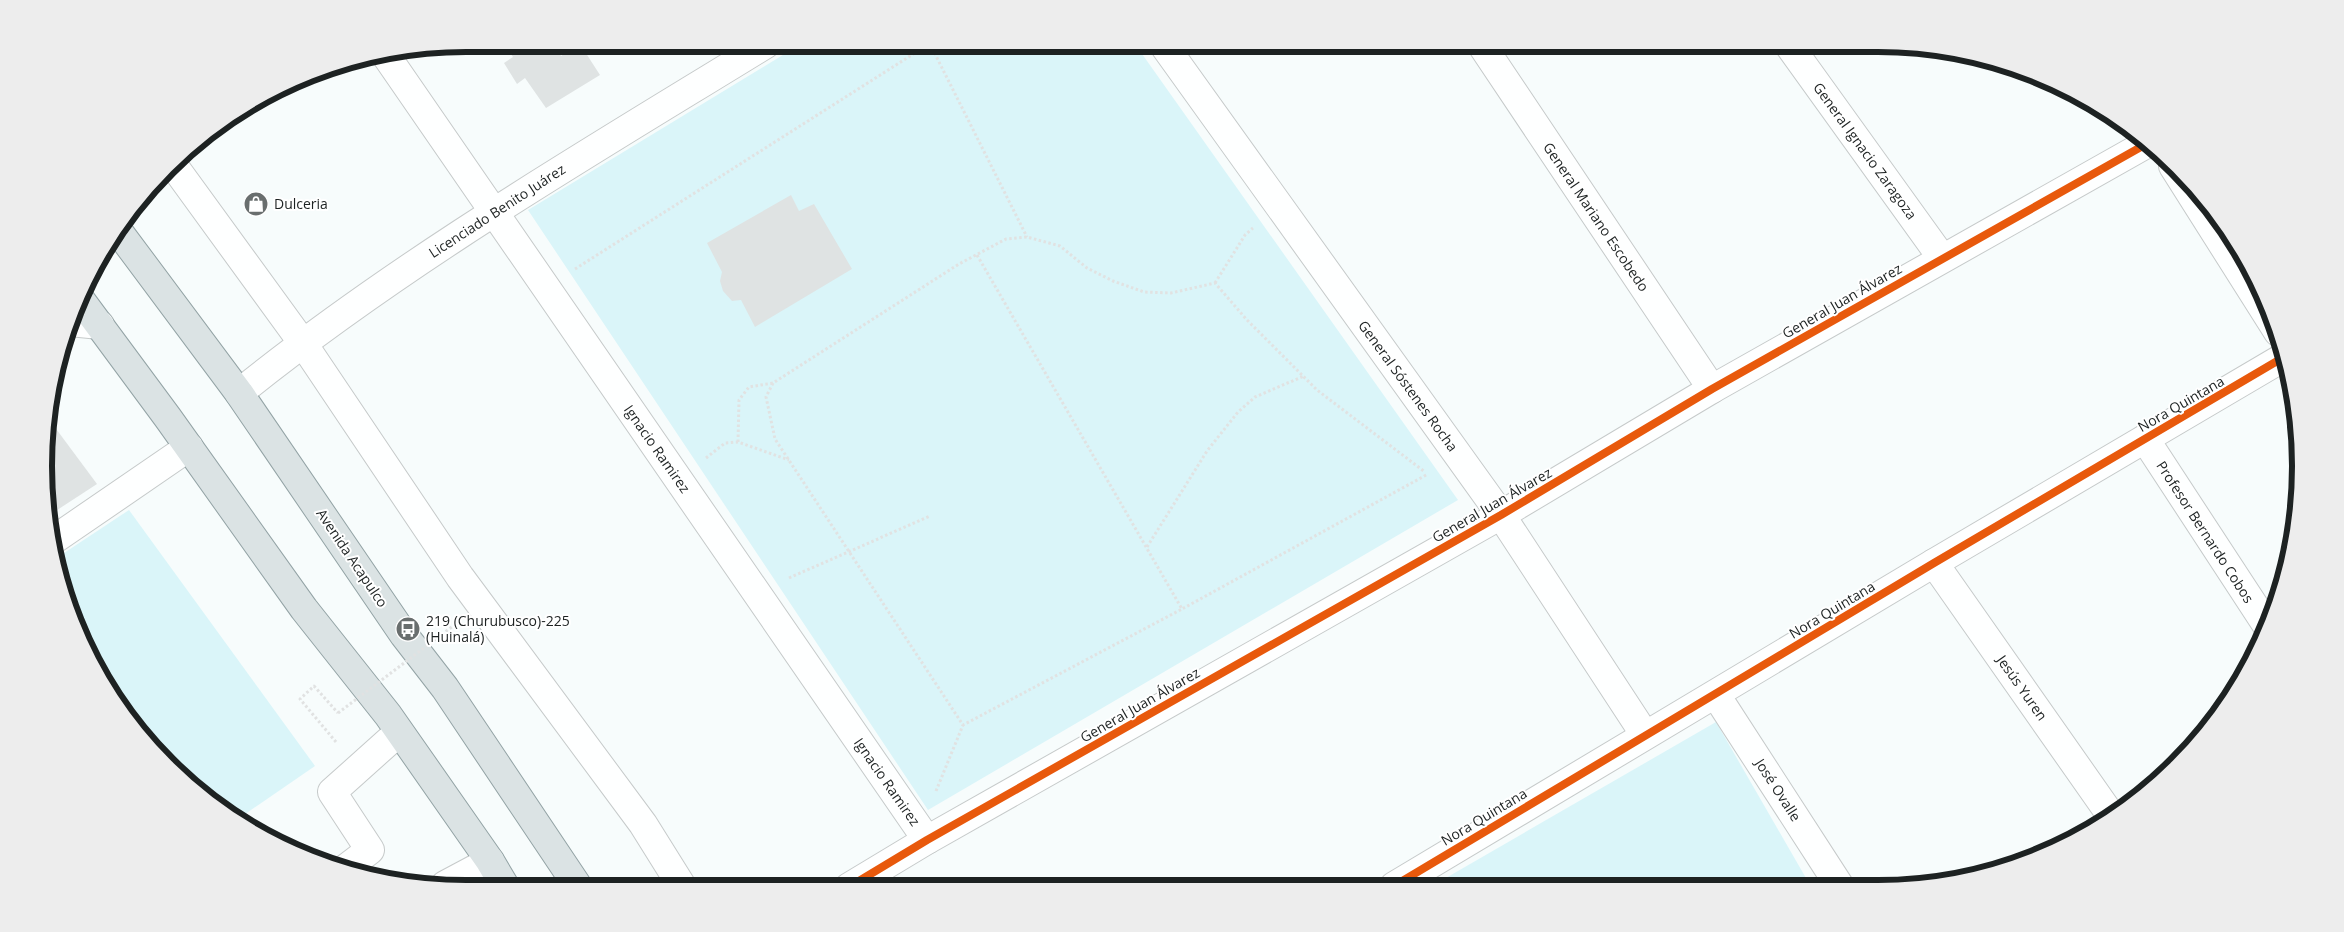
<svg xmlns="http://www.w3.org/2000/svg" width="2344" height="932" font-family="'Open Sans',sans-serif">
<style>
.green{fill:#daf5f9}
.building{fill:#dfe3e3}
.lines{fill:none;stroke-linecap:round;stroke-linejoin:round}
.minor-casing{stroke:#c6caca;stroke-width:30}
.major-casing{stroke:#93a3a5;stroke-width:30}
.path{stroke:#e1e2e2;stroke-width:3;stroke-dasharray:2.5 2.5;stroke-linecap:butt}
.minor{stroke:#feffff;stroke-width:28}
.major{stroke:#dbe3e4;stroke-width:28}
.path-bridge{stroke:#e1e2e2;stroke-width:3;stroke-dasharray:2.5 2.5;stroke-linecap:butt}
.cycleway-casing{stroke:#fff;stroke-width:11}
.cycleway{stroke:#e8590c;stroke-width:8}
.labels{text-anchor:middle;stroke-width:4;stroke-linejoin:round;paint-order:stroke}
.street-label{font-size:14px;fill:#1d2222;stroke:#fff}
.poi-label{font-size:14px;fill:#1d2222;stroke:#fff;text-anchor:start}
.rim{fill:none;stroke:#1d2222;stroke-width:6}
</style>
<rect width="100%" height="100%" fill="#f7fcfc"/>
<g class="green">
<polygon points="801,44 1135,44 1458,500 928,810 528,210"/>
<polygon points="129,510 315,766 238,819 209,801 115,700 76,627 55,559"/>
<polygon points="1716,722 1810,885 1432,886"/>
</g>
<g class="building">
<polygon points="504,44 554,44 561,56 580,44 600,75 546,108 525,78 517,84 504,63 513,57"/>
<polygon points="791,195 799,211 814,204 852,269 755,327 741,300 732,301 723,291 720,281 722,272 707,243"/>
<polygon points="48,418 97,484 51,514 49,466"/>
</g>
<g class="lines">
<defs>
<g id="minor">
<polyline points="1163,44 1501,515 1645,735"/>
<polyline points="1481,44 1712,389"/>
<polyline points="1788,44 1942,258"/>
<polyline points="387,57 927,840"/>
<polyline points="174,166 302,342 460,577 643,824 683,888"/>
<polyline points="2173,166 2278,332"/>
<polyline points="70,322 100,325"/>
<path d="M239,393C403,261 587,154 766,44"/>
<polyline points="2145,439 2266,624"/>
<polyline points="52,541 189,447"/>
<polyline points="1934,563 2110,814"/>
<polyline points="1716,695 1839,885"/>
<polyline points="345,869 370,850 332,792 399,732"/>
<polyline points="445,885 490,861"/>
<polyline points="1394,886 1934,563 2284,357"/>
<polyline points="849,887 927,840 1501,515 1712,389 2148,143"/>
</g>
<g id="major">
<polyline points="119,232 239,393 404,635 445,688 579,888"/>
<polyline points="80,299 168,418 304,609 388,715 490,861 506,888"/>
</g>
</defs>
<use href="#minor" class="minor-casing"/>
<use href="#major" class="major-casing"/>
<g class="path">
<polyline points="930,44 1027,237"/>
<polyline points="977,255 1182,609 1428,474"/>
<polyline points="575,269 929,44"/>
<polyline points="1215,283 1245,235 1253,228"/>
<polyline points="773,383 766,397 775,439 963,725 1182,609"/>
<polyline points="738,442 739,400 749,387 773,383 959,264 1006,239 1027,237 1060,246 1087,268 1113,281 1144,292 1171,293 1215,283 1247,320 1317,390 1425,472"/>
<polyline points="706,458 725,443 738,442 789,460"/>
<polyline points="1147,547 1207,451 1238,412 1255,397 1304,376"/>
<polyline points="789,578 930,516"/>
<polyline points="336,742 300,699 314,686 338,713"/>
<polyline points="936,791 963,725"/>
</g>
<use href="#minor" class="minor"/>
<use href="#major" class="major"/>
<polyline class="path-bridge" points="338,713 457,623"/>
<defs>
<g id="cycleway">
<polyline points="1394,886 1934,563 2284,357"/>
<polyline points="849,887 927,840 1501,515 1712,389 2148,143"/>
</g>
</defs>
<use href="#cycleway" class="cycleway-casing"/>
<use href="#cycleway" class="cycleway"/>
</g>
<defs>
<symbol id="shop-disc" viewBox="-11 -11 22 22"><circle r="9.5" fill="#696e6e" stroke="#fff"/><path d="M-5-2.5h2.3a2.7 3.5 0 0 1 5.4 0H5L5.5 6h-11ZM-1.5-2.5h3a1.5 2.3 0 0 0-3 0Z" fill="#fff"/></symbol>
<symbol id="bus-disc" viewBox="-11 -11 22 22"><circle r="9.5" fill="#696e6e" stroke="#fff"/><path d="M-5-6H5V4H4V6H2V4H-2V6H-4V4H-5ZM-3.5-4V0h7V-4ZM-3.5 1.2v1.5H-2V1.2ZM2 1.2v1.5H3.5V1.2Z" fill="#fff"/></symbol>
</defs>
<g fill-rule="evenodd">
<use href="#shop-disc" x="242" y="190" width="28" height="28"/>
<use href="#bus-disc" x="394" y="615" width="28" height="28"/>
</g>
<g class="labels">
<g class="street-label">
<text transform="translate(1865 151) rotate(54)" y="5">General Ignacio Zaragoza</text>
<text transform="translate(497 211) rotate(-33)" y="5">Licenciado Benito Juárez</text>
<text transform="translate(1596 217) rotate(56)" y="5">General Mariano Escobedo</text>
<text transform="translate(1842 301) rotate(-30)" y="5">General Juan Álvarez</text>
<text transform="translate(1408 386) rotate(54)" y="5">General Sóstenes Rocha</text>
<text transform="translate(2181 404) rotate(-30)" y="5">Nora Quintana</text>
<text transform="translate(657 449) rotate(55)" y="5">Ignacio Ramirez</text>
<text transform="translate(1492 505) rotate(-30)" y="5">General Juan Álvarez</text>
<text transform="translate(2205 532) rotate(57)" y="5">Profesor Bernardo Cobos</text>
<text transform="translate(352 558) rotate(56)" y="5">Avenida Acapulco</text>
<text transform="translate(1832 610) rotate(-31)" y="5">Nora Quintana</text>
<text transform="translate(2022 688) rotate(55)" y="5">Jesús Yuren</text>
<text transform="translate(1140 705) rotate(-30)" y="5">General Juan Álvarez</text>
<text transform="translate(887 782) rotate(55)" y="5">Ignacio Ramirez</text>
<text transform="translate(1778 790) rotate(57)" y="5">José Ovalle</text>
<text transform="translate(1484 817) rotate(-31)" y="5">Nora Quintana</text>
</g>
<g class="poi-label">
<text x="274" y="209">Dulceria</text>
<text x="426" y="626">219 (Churubusco)-225<tspan x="426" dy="16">(Huinalá)</tspan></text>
</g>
</g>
<path d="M0 0H2344V932H0ZM466 52H1878A414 414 0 0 1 2292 466V466A414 414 0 0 1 1878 880H466A414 414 0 0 1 52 466V466A414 414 0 0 1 466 52Z" fill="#ededed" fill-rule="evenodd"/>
<path class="rim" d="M466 52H1878A414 414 0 0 1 2292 466V466A414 414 0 0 1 1878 880H466A414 414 0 0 1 52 466V466A414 414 0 0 1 466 52Z"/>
</svg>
